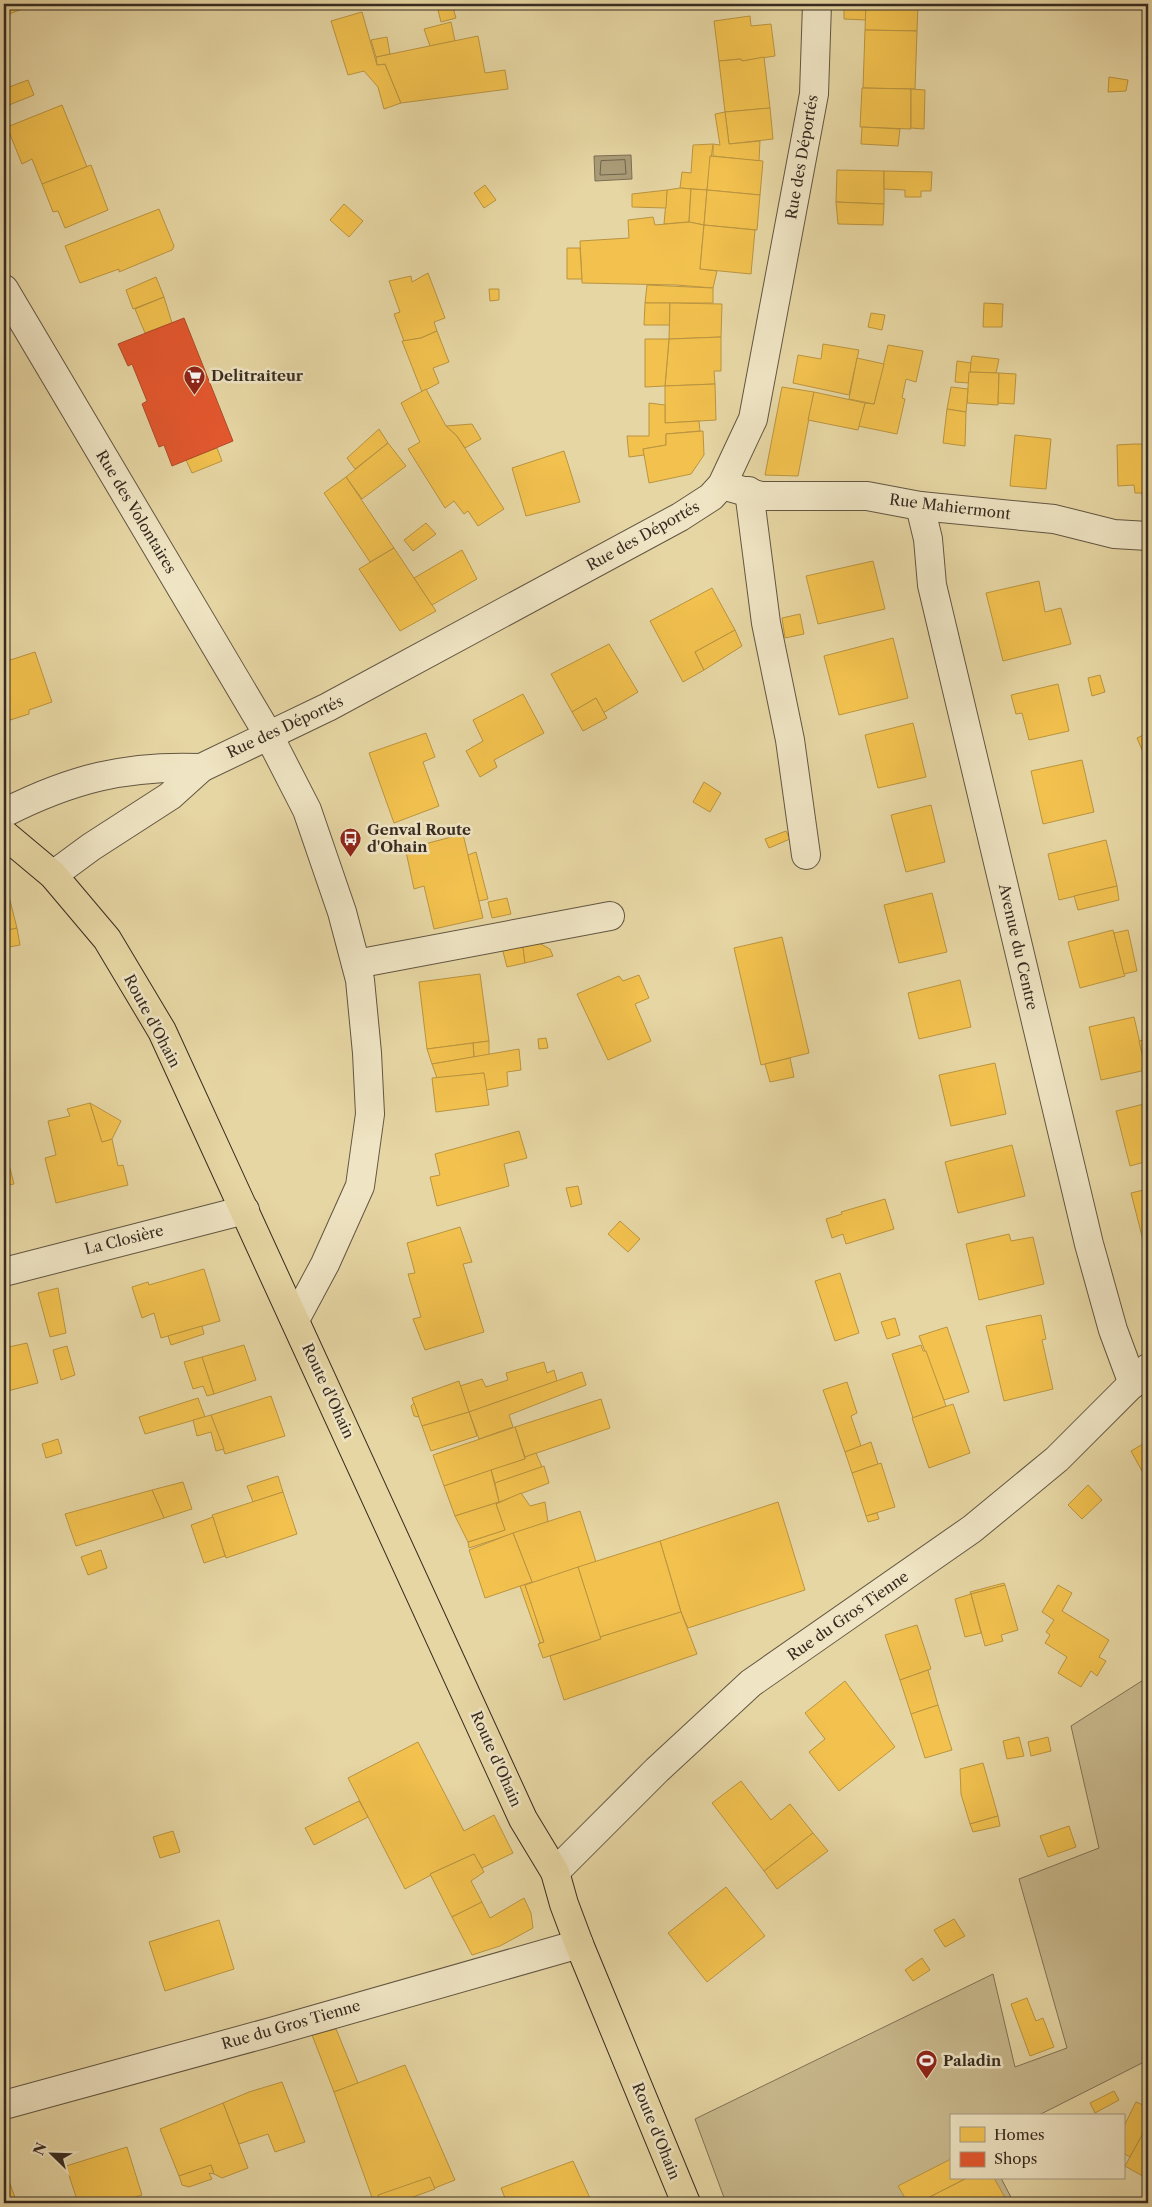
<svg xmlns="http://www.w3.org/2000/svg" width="1152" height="2207" font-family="'Libre Caslon Text',serif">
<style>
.green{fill:#c8b98d;stroke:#807257}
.water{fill:#aa9c77;stroke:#7c6f55}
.homes{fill:#f2c14e;stroke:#ba9440}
.shops{fill:#e4572e;stroke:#b04a2a}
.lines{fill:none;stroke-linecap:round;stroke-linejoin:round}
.shore{stroke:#70644c;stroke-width:1}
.minor-casing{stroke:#635642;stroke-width:30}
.major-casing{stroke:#372b21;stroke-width:30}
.minor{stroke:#efe4c3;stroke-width:28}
.major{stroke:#e6d6a3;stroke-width:28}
.labels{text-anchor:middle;stroke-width:5;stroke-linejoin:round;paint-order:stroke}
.street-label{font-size:15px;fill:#372b21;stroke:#efe4c3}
.poi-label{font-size:15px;font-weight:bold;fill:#372b21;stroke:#efe4c3;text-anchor:start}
</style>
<rect width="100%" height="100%" fill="#e6d6a3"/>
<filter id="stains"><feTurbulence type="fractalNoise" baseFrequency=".004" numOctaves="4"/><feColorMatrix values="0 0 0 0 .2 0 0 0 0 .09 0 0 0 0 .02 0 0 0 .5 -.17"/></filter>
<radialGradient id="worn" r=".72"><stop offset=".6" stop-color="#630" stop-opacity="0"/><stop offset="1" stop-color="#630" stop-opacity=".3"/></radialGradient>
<polygon class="green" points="1148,1677 1148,2060 1037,2116 951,2116 951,2178 1001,2178 1014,2203 726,2203 695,2119 993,1974 1015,2067 1067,2048 1019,1879 1099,1848 1071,1726"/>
<polygon class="water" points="631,155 632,179 595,181 594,156"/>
<g class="homes">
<polygon points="4,4 35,4 4,16"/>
<polygon points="445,4 452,4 456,18 441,22 437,6"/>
<polygon points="844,4 866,4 866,20 844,19"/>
<polygon points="866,4 918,4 917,31 865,30"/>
<polygon points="362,12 377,65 385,64 401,103 384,109 378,87 364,71 348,75 331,21"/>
<polygon points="750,16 751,26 771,24 775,56 742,61 741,59 719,61 714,21"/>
<polygon points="451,22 455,41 430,46 424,29"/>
<polygon points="865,30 917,31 915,89 863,88"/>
<polygon points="478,36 485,73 505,70 508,89 401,103 385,64 377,65 376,57"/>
<polygon points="387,37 390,54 376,57 371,40"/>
<polygon points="764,57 770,108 725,112 719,61 741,59 742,61"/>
<polygon points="1109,77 1128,80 1126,91 1108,92"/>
<polygon points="28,80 34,95 4,107 4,89"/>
<polygon points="862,88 911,89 911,129 860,127"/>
<polygon points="911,89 925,90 924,129 911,128"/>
<polygon points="62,105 87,167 42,184 32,159 22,164 7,127"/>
<polygon points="770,108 773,139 729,144 725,112"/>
<polygon points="725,112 729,144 760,141 759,161 713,156 713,144 720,145 715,114"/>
<polygon points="862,127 900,129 898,146 861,144"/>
<polygon points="713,144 707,190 680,188 682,172 691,173 693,145"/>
<polygon points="710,156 763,161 760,195 707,190"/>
<polygon points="91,165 108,210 65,228 58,211 53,212 42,184"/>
<polygon points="837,170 884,171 884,204 836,202"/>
<polygon points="884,171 932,172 931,191 921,191 921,197 905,197 905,190 884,189"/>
<polygon points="485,185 496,200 484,208 474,193"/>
<polygon points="680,188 691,189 689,222 664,224 667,190"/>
<polygon points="691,189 707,190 704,225 689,222"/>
<polygon points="667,190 666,208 632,207 632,194"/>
<polygon points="707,190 760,195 757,230 704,225"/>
<polygon points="836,202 884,204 883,225 838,224"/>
<polygon points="344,204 363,221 349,237 330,220"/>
<polygon points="159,209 174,246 172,250 119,272 119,269 80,283 65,246"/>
<polygon points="653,217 655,225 689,222 704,225 700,269 717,271 713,288 677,285 582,283 580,241 629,238 628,220"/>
<polygon points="704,225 755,230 751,274 700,269"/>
<polygon points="567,248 580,248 582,279 567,279"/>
<polygon points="428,273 445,318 434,322 437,331 421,338 404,341 394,314 400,312 389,281 411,276 412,282"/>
<polygon points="156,277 164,297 133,309 126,290"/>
<polygon points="647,285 713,288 713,303 645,303"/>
<polygon points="489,289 499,289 499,300 490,301"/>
<polygon points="164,297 172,323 145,333 135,309"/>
<polygon points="645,303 670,303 670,325 644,325"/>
<polygon points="670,303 722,304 721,337 669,339"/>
<polygon points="984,303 1003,304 1002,327 983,327"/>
<polygon points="871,313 885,315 882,330 868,327"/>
<polygon points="437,331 449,362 433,368 439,383 422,392 402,341 421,338"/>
<polygon points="721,337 721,371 714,371 715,384 665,386 669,339"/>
<polygon points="645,339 669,339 665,386 645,387"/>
<polygon points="823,344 859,350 849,395 793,383 798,355 821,359"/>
<polygon points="888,345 923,351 916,382 906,379 902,398 905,399 897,434 858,426 865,403 874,404"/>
<polygon points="972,356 999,359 996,373 969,372"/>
<polygon points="857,358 884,364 874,404 849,399"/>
<polygon points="957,361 971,363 969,383 955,382"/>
<polygon points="969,372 999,373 998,405 967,403"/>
<polygon points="999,373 1016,374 1014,404 998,403"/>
<polygon points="715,384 716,420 665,423 665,386"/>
<polygon points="782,387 814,392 798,476 765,475"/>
<polygon points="951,387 968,389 966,412 947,409"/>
<polygon points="426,389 446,426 457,436 504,509 478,526 468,511 464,514 454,501 445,508 408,449 420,442 401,403"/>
<polygon points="814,392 865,403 858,430 808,420"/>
<polygon points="649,403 665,405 665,423 699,421 700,431 666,434 666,445 643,449 644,455 629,457 627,436 649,436"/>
<polygon points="947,409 966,412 965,446 943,443"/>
<polygon points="472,424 481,439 465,448 457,436 446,426"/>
<polygon points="379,429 388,443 355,469 347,458"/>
<polygon points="703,431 704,455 691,474 649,483 643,449 666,445 666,434"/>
<polygon points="1015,435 1051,439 1046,489 1010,486"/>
<polygon points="388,443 406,466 362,499 346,477"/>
<polygon points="1134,444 1148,444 1148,493 1135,493 1134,485 1118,486 1117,445"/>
<polygon points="217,448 222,461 192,473 186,460"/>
<polygon points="564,451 580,502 526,516 512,468"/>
<polygon points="346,477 394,548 370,562 324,493"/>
<polygon points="1142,493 1148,493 1148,511 1144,511"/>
<polygon points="426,523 436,534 413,551 404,540"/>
<polygon points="394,548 436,611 400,631 359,569"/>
<polygon points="462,550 477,579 432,605 414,578"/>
<polygon points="873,561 885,609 818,624 806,576"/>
<polygon points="1039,581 1045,612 1061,608 1071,644 1003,661 986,593"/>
<polygon points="712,588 735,630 695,652 704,670 683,682 650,621"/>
<polygon points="800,614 804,634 785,638 782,618"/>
<polygon points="735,630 742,646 704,670 695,652"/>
<polygon points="893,638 908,698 839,715 824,656"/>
<polygon points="609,644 638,692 603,713 596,698 572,712 551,674"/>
<polygon points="35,652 52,702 29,710 29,714 4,722 4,662"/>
<polygon points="1100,675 1105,692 1092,696 1088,678"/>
<polygon points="1058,684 1069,731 1029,740 1022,713 1016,714 1011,695"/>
<polygon points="523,694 544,733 494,760 497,767 480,777 466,751 483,741 473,720"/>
<polygon points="596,698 607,718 583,731 572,712"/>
<polygon points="913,723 926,777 878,788 865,735"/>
<polygon points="426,733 435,757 423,762 439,806 394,823 369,753"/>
<polygon points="1148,733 1148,764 1137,738"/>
<polygon points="1082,760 1094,812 1043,824 1031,771"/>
<polygon points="704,782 721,793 710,812 693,802"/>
<polygon points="931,805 945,862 906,872 891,815"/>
<polygon points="786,831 790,839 769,848 765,839"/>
<polygon points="463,834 483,918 434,929 424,886 414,889 405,847 417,846"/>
<polygon points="1106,840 1117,886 1059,900 1048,854"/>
<polygon points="476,852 488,899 479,901 468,855"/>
<polygon points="4,877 17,928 4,931"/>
<polygon points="1117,886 1119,900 1078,910 1074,896"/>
<polygon points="932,893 947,952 899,963 884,905"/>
<polygon points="507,898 511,914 492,918 488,902"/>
<polygon points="17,928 20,945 4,948 4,931"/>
<polygon points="1113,930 1125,976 1080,988 1068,942"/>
<polygon points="1128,930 1137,971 1124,974 1114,933"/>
<polygon points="782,937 809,1053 761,1065 734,948"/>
<polygon points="522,939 525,963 507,967 501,944"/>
<polygon points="522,939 537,942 550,949 553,956 525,963"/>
<polygon points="480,974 489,1041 427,1049 419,982"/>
<polygon points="639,975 649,998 635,1004 651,1041 608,1060 577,994 619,976 623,981"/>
<polygon points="960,980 971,1027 919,1039 908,993"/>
<polygon points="1134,1017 1146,1070 1101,1080 1089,1027"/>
<polygon points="546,1038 548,1048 539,1049 538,1039"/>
<polygon points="1148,1039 1148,1066 1145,1067 1139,1041"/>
<polygon points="489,1041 489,1055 474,1057 473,1043"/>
<polygon points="473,1043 474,1057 432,1064 427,1049"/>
<polygon points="519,1049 521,1070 507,1072 508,1086 486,1090 484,1073 437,1078 432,1064"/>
<polygon points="790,1058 794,1077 770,1082 765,1064"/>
<polygon points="995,1063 1006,1114 951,1126 939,1075"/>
<polygon points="484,1073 489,1105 436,1112 432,1078"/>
<polygon points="90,1103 102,1142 112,1139 118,1166 123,1165 128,1185 56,1203 45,1158 56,1155 48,1121 70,1116 67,1109"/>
<polygon points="90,1103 121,1121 112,1139 102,1142"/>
<polygon points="1148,1103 1148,1161 1130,1166 1116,1111"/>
<polygon points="519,1131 527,1158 504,1164 509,1186 437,1206 430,1177 440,1175 435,1154"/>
<polygon points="4,1145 14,1184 4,1186"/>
<polygon points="1012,1145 1025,1196 958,1213 945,1162"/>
<polygon points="578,1186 582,1204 571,1207 566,1188"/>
<polygon points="1148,1189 1148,1248 1145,1248 1131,1193"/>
<polygon points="885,1199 894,1229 846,1244 843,1234 832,1238 826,1219 842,1214 841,1212"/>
<polygon points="620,1221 640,1239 628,1252 608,1234"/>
<polygon points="460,1227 472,1262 463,1264 484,1332 425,1350 413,1319 421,1317 408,1274 415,1273 407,1243"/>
<polygon points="1009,1234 1011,1241 1033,1237 1044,1284 979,1300 966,1244"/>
<polygon points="204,1269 220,1321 161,1338 154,1313 142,1318 132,1287 148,1282 149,1285"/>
<polygon points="840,1273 859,1333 835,1341 815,1281"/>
<polygon points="58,1288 66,1333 50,1337 38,1293"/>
<polygon points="1041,1315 1046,1339 1042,1340 1053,1389 1004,1401 986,1326"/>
<polygon points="895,1318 900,1335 887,1339 881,1322"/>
<polygon points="202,1326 204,1334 171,1345 168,1336"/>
<polygon points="947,1327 969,1392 944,1400 919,1336"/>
<polygon points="27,1343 38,1383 4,1392 4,1348"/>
<polygon points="244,1345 256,1380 214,1394 202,1357"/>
<polygon points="921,1345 923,1351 926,1351 946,1406 913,1418 892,1354"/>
<polygon points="67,1346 75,1375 61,1380 53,1350"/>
<polygon points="202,1357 214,1394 207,1396 203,1386 193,1389 184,1362"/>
<polygon points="544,1362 547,1373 554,1370 557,1381 469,1412 460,1386 482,1379 486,1387 508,1380 506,1373"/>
<polygon points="582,1372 586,1385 509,1415 513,1427 479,1439 469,1412"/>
<polygon points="459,1381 469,1412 422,1426 412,1398"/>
<polygon points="847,1382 857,1413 851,1416 861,1446 845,1452 823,1390"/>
<polygon points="271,1396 285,1436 225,1454 211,1415"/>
<polygon points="198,1398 205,1417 145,1434 139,1417"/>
<polygon points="601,1399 610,1428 525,1457 515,1427"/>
<polygon points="414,1403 419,1417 414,1416 411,1406"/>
<polygon points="953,1404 970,1453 929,1468 912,1418"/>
<polygon points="469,1412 477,1436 431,1451 422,1426"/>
<polygon points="211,1415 224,1449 216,1451 211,1432 197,1436 193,1420"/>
<polygon points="515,1427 525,1459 444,1486 433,1455"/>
<polygon points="58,1439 62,1453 46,1458 42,1444"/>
<polygon points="1148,1441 1148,1482 1131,1451"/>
<polygon points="871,1442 878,1464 852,1473 845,1452"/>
<polygon points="536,1453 542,1467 495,1483 491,1470 525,1459 525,1457"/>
<polygon points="881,1463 895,1507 866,1516 852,1473"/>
<polygon points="544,1466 549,1483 499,1502 495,1483"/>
<polygon points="491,1470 499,1502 455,1516 444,1486"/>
<polygon points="278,1476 283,1492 253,1502 247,1486"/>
<polygon points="183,1482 192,1509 164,1518 152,1490"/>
<polygon points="1088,1485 1102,1500 1082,1519 1068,1505"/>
<polygon points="152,1490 164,1518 76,1546 65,1514"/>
<polygon points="283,1492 297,1534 226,1558 212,1515"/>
<polygon points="521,1493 530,1506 545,1502 548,1522 469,1548 468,1542 505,1530 496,1504"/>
<polygon points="499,1502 496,1504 505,1530 468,1542 455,1516"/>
<polygon points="778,1502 805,1590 688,1628 681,1612 660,1541"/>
<polygon points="580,1511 596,1562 525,1585 544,1642 540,1643 520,1586 532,1582 513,1533"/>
<polygon points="877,1513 879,1519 868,1522 866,1516"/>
<polygon points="213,1517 225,1556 204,1563 191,1525"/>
<polygon points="513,1533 532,1582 485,1598 469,1550"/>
<polygon points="660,1541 681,1612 600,1637 578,1567"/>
<polygon points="101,1550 107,1568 88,1575 81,1557"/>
<polygon points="578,1567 601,1639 543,1658 538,1644 544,1642 525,1585"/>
<polygon points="1004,1583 1005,1585 971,1594 970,1592"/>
<polygon points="1005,1585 1018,1630 1001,1635 1003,1641 985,1646 971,1594"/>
<polygon points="1058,1585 1072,1593 1062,1611 1109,1640 1099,1657 1106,1661 1097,1676 1091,1671 1081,1687 1058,1673 1067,1657 1045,1643 1050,1635 1046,1632 1054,1620 1042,1612"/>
<polygon points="971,1594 981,1633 965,1637 955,1599"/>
<polygon points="681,1612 697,1654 564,1700 550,1656 601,1639 600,1637"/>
<polygon points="917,1625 931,1669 900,1680 885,1635"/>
<polygon points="928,1670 938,1705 911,1714 900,1680"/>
<polygon points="845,1681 895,1747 839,1791 809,1752 825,1739 805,1713"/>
<polygon points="938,1705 952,1750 925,1758 911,1714"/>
<polygon points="1019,1737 1024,1756 1007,1759 1003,1741"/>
<polygon points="1048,1737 1051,1751 1031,1756 1028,1742"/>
<polygon points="418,1742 464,1831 494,1815 513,1853 482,1868 474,1854 430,1874 431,1875 405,1889 348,1778"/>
<polygon points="983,1763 998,1816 970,1824 961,1794 960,1769"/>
<polygon points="741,1781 771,1820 790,1804 813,1833 764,1871 712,1803"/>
<polygon points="359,1801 368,1817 314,1845 305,1828"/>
<polygon points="998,1816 1000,1826 973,1832 970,1824"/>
<polygon points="1069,1826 1076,1847 1048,1857 1040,1836"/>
<polygon points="173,1831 180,1852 160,1858 153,1837"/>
<polygon points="813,1833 828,1851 777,1889 764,1871"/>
<polygon points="474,1854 484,1872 471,1881 482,1902 452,1917 430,1874"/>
<polygon points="726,1887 765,1936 707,1982 668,1933"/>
<polygon points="524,1898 531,1913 533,1928 500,1946 472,1955 452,1917 482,1902 490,1918"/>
<polygon points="954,1919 965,1936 945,1947 934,1930"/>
<polygon points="219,1920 234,1969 165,1991 149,1942"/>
<polygon points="922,1958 930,1970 913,1981 905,1970"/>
<polygon points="1027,1998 1036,2021 1043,2018 1054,2047 1030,2056 1011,2004"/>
<polygon points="336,2029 358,2083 334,2092 312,2035"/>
<polygon points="405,2065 455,2180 397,2203 374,2203 334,2092"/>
<polygon points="282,2082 305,2142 275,2152 268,2134 239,2144 223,2103 249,2092"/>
<polygon points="1114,2091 1119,2100 1095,2113 1090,2103"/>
<polygon points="1136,2102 1148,2107 1148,2125 1130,2157 1123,2153 1123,2128"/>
<polygon points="223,2103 248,2168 222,2178 214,2174 211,2165 179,2176 160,2129"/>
<polygon points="1147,2126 1148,2126 1148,2179 1125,2166"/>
<polygon points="127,2147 142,2195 117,2203 78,2203 66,2166"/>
<polygon points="951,2159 951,2178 967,2178 918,2203 908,2203 898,2186"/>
<polygon points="573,2161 590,2198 588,2201 583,2203 507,2203 501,2188"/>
<polygon points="211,2165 214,2174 209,2173 212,2179 189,2187 182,2185 179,2176"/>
<polygon points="430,2177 435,2189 397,2203 381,2203 378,2195"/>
<polygon points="967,2178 994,2178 1008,2203 918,2203"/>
<polygon points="9,2181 17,2203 4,2203 4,2183"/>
</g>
<polygon class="shops" points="184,318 233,441 172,466 164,445 159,447 142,404 147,401 132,364 128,366 118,344"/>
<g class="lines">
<polygon class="shore" points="625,160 626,174 600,175 601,161"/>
<defs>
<g id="minor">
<polyline points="4,289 269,736 307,810 342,912 360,980 367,1053 370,1114 360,1186 325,1264 295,1320"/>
<polyline points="722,485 761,496 867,496 920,506 1054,519 1114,534 1148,536"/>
<polyline points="749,491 766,623 790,740 806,855"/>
<polyline points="920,506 928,539 932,585 1089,1244 1113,1330 1133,1384"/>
<path d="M4,813C71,779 126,765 201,768"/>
<polyline points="53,875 91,847 170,796 201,768 328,707 680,517 711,497 722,485 753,419 814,94 817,4"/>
<polyline points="356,964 610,916"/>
<polyline points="4,1272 245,1210"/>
<polyline points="555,1872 657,1770 751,1683 972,1529 1057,1459 1148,1368"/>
<polyline points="4,2105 271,2032 579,1944"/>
</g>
<polyline id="major" points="4,834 53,875 107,939 162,1031 523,1819 555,1872 564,1904 579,1944 686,2203"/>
</defs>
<use href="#minor" class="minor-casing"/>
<use href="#major" class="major-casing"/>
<use href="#minor" class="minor"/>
<use href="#major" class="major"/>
</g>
<defs>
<symbol id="supermarket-pin" viewBox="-11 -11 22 30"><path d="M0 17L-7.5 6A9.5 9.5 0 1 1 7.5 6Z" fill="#8f2418" stroke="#efe4c3"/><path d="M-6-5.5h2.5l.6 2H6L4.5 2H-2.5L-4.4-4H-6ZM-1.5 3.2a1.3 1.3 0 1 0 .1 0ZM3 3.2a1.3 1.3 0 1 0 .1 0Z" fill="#fff"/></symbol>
<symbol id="bus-pin" viewBox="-11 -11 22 30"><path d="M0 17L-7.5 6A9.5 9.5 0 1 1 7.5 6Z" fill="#8f2418" stroke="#efe4c3"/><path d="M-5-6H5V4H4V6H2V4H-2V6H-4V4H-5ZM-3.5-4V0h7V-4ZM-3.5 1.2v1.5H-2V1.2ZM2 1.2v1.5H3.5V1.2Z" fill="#fff"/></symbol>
<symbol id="stadium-pin" viewBox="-11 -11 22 30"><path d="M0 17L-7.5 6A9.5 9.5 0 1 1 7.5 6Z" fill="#8f2418" stroke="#efe4c3"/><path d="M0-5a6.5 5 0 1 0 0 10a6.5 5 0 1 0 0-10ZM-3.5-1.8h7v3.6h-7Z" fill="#fff"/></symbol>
</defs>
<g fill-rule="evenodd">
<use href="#supermarket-pin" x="182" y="364" width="25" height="34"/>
<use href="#bus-pin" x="338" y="826" width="25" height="34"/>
<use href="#stadium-pin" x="914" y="2048" width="25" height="34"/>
</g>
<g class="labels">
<g class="street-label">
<text transform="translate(802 157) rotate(-80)" y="5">Rue des Déportés</text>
<text transform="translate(950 507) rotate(7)" y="5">Rue Mahiermont</text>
<text transform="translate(136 512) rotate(59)" y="5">Rue des Volontaires</text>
<text transform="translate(643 536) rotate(-29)" y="5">Rue des Déportés</text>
<text transform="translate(285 727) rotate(-25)" y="5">Rue des Déportés</text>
<text transform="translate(1018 947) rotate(77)" y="5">Avenue du Centre</text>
<text transform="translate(152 1021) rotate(62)" y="5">Route d'Ohain</text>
<text transform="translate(124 1240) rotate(-14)" y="5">La Closière</text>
<text transform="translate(328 1391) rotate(65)" y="5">Route d'Ohain</text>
<text transform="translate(848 1616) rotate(-35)" y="5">Rue du Gros Tienne</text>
<text transform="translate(496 1759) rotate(66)" y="5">Route d'Ohain</text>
<text transform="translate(291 2025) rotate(-16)" y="5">Rue du Gros Tienne</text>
<text transform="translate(656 2131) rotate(68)" y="5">Route d'Ohain</text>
</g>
<g class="poi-label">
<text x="211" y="381">Delitraiteur</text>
<text x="367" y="835">Genval Route<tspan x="367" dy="17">d'Ohain</tspan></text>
<text x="943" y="2066">Paladin</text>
</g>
</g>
<rect width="1152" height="2207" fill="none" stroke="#e6d6a3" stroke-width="20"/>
<rect x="5" y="5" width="1142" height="2197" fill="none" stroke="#372b21" stroke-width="2.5"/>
<rect x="10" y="10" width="1132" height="2187" fill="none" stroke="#372b21"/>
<rect x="950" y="2114" width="175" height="65" fill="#efe4c3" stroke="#a59a82"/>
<rect x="960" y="2127" width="25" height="15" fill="#f2c14e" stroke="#a59a82"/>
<text x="994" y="2140" font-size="15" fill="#372b21">Homes</text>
<rect x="960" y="2152" width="25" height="15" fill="#e4572e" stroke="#a59a82"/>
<text x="994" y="2164" font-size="15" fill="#372b21">Shops</text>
<g transform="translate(52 2154) rotate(293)" stroke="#efe4c3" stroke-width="4" paint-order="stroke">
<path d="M0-4L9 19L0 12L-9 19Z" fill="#372b21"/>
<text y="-8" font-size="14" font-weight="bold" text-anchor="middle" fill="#372b21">N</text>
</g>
<rect width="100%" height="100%" filter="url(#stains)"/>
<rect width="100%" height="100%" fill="url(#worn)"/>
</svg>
